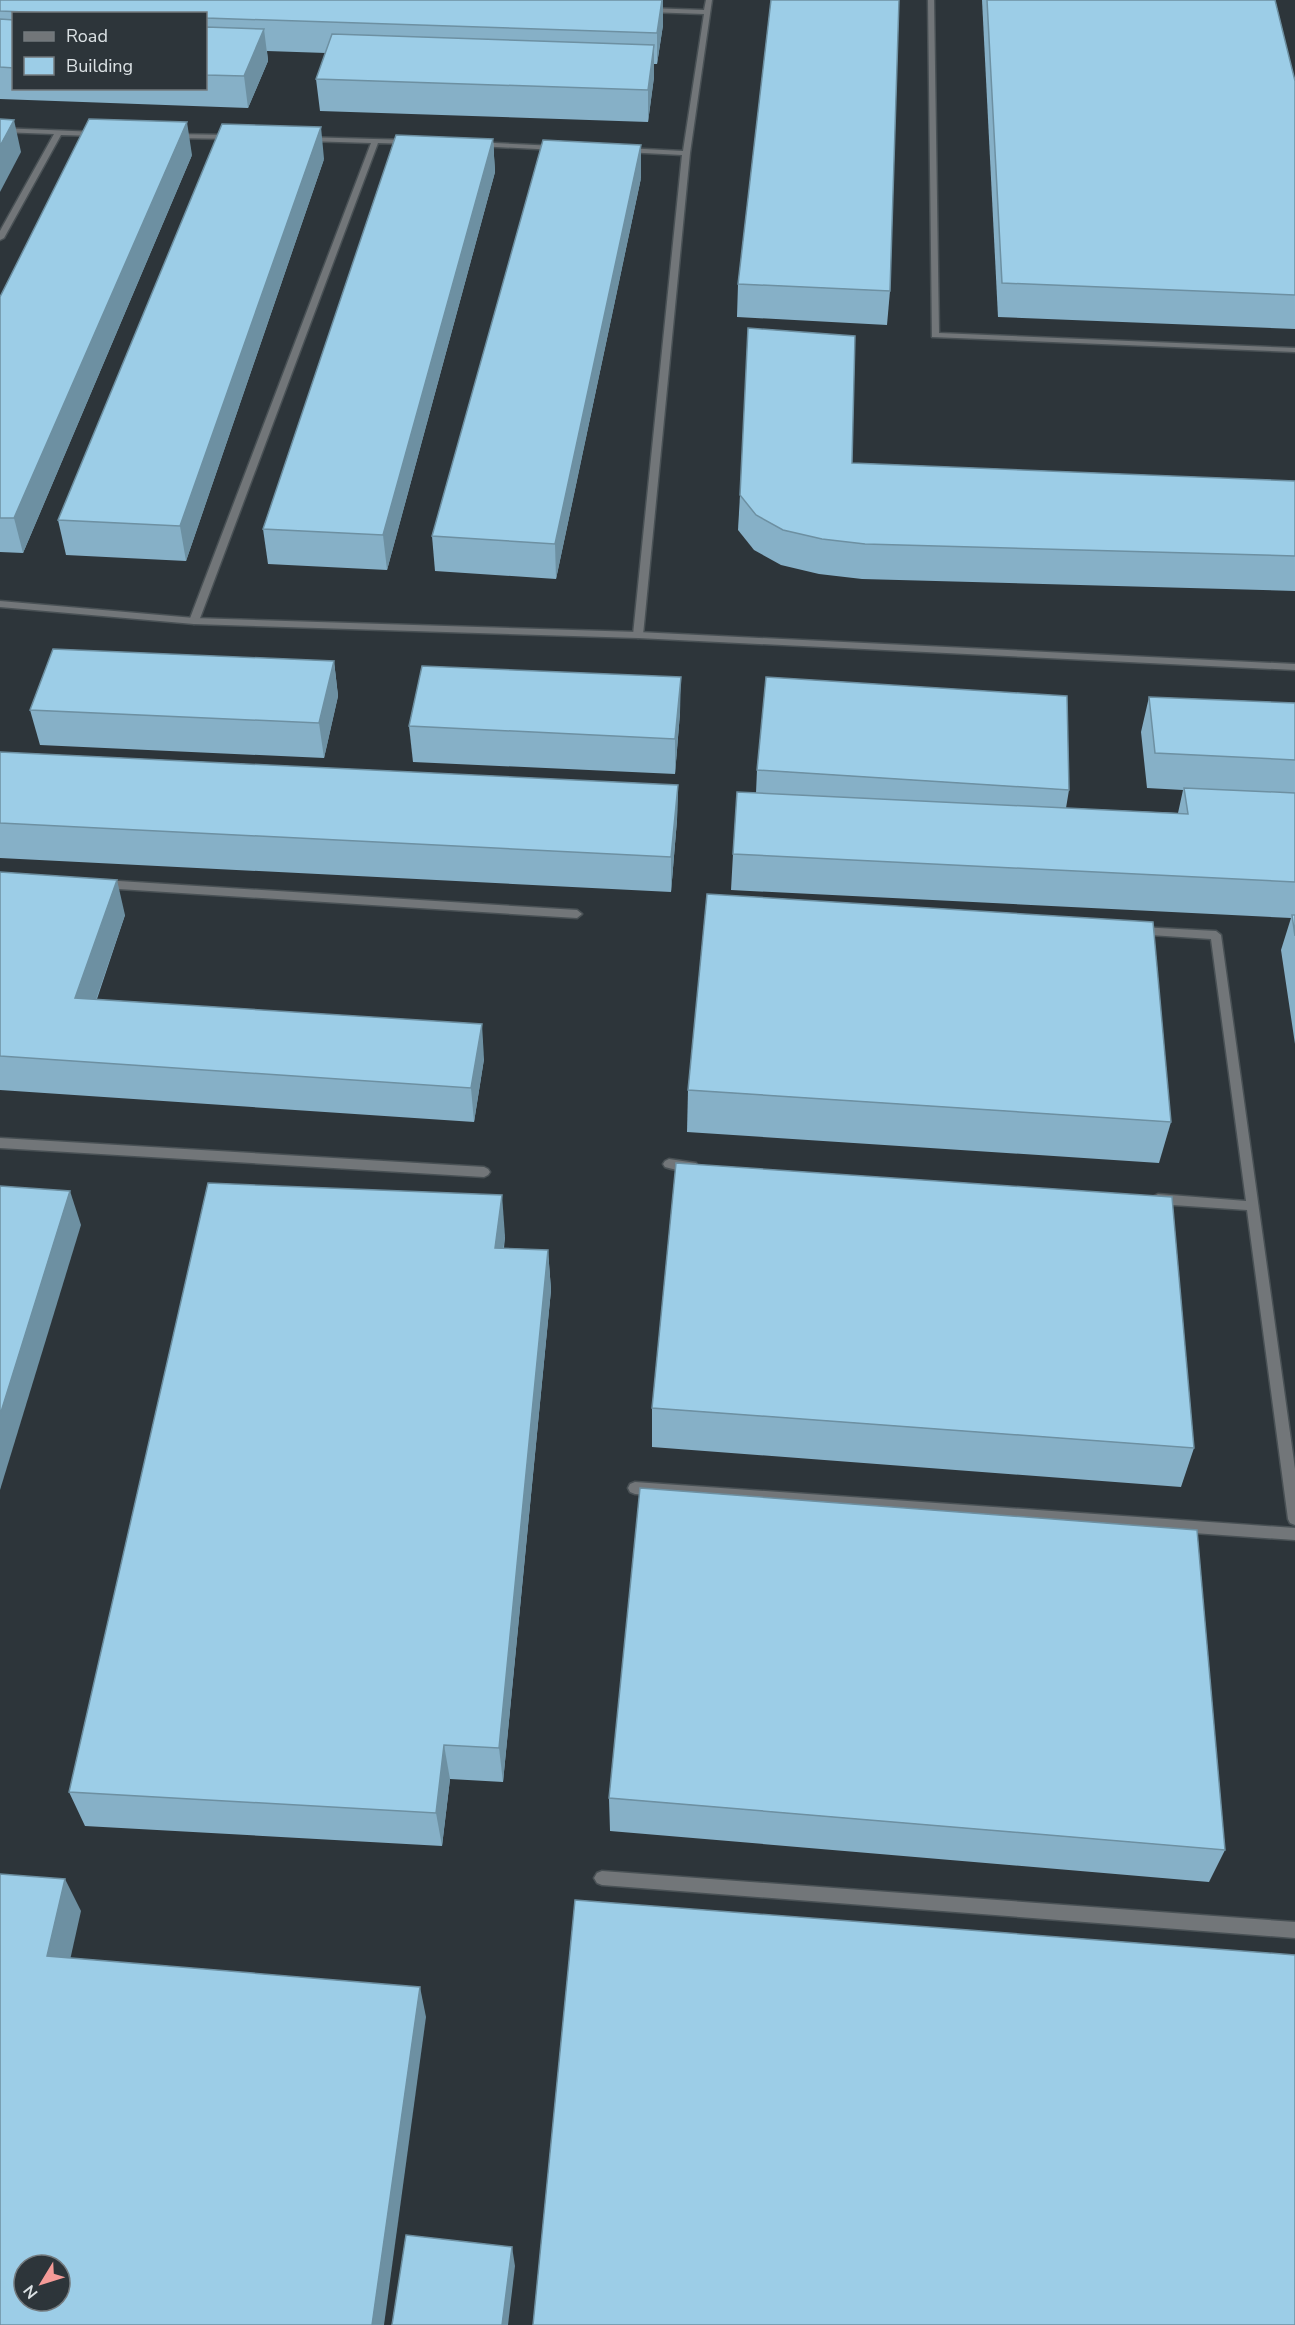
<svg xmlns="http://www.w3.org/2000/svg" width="1295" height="2325" font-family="'Nunito Sans',sans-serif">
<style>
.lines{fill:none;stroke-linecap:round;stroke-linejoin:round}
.minor-casing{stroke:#495155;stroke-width:3}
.tertiary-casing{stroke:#495155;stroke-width:3}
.minor{fill:#727679;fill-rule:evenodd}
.tertiary{fill:#727679;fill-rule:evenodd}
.wall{fill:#86b0c7;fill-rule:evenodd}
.shaded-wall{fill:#6d90a2}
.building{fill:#9ccde7;stroke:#6d90a2;stroke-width:1.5;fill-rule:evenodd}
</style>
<rect width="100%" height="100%" fill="#2d353a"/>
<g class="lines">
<defs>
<g id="minor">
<polygon points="706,0 712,0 690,153 643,635 638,638 633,635 682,155 625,152 621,150 625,148 683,151 704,14 648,12 645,10 648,8 704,10"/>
<polygon points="928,0 934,0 939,333 1295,348 1295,352 932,337"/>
<polygon points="0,128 97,132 101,134 97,136 61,135 4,238 0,240 0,231 54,134 0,132"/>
<polygon points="172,134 232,135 236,137 232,139 175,138 171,136"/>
<polygon points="304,137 409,140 413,142 409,144 378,143 199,621 194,624 189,621 371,143 307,141 304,141"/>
<polygon points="475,142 556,146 560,148 556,150 478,146 475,146"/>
<polygon points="103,880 577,910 582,914 577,918 103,888 98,884"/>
<polygon points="1139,927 1216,931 1221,935 1295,1469 1295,1525 1290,1523 1288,1519 1247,1210 1158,1204 1154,1202 1152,1199 1154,1196 1158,1194 1246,1201 1211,939 1135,934 1134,931"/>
<polygon points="0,1138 484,1167 488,1169 490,1172 488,1175 484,1177 0,1148"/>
<path d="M669,1159L696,1163L698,1166L696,1169C687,1172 674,1170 665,1167L663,1164L665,1161Z"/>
<polygon points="635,1482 1295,1528 1295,1540 635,1494 630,1492 628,1488 630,1484"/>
<polygon points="602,1871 1295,1922 1295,1938 602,1885 597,1883 594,1878 597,1873"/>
</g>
<polygon id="tertiary" points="0,601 194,618 638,632 1295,664 1295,670 638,638 194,624 0,607"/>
</defs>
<use href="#minor" class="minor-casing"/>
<use href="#tertiary" class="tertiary-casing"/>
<use href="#minor" class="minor"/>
<use href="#tertiary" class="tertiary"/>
</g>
<g class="wall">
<path d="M0,0H663V25L657,64H654V77L648,122L320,111L316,79L326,53L267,51L268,61L248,108L0,99ZM14,14H206V88H14Z"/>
<polygon points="982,0 1275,0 1295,81 1295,329 998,317"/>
<polygon points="493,139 495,172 387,570 268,564 263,529"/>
<polygon points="192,155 23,553 0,552 0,297"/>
<polygon points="324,159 186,561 66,555 58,520"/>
<polygon points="641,178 556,579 435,571 432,536"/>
<polygon points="738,284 890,291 887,325 737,317"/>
<polygon points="852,463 1295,481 1295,591 862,579 819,574 781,565 754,550 738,530 740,495"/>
<polygon points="334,661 338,696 324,758 40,745 30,710"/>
<polygon points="1149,697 1295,703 1295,1044 1281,950 1291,918 731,890 733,854 756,793 757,770 1069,790 1066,808 1178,813 1183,790 1147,788 1141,732"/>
<polygon points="680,713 675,774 413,762 409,726"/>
<polygon points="0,752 678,785 677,820 671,892 0,858"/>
<polygon points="0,872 125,915 97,999 484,1059 474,1122 0,1090"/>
<polygon points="688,1090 1171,1122 1159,1163 687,1132"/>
<polygon points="505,1236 504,1248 548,1250 551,1290 503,1782 450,1779 442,1846 85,1826 69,1792"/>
<polygon points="652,1408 1194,1448 1181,1487 652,1447"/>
<polygon points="609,1798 1225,1850 1209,1882 610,1831"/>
</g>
<g class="shaded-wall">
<polygon points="662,0 663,0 663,25 657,64 657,33"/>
<polygon points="264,29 268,61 248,108 244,76"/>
<polygon points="654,45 654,77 648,122 648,90"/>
<polygon points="14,120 21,152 0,192 0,146"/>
<polygon points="187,122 192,155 23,553 14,518"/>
<polygon points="321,127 324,159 186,561 180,526"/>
<polygon points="493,139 495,172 387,570 383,535"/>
<polygon points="641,145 641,178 556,579 555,544"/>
<polygon points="334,661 338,696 324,758 319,723"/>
<polygon points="681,677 680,713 675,774 675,739"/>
<polygon points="678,785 677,820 671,892 671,857"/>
<polygon points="117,880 125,915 85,1032 75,998"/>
<polygon points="482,1024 484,1059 474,1122 471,1088"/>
<polygon points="70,1191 81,1225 0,1490 0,1415"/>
<polygon points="502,1195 505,1236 498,1288 495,1248"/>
<polygon points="548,1250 551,1290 503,1782 499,1748"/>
<polygon points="444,1745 450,1779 442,1846 436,1813"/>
<polygon points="65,1879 81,1911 64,1987 47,1956"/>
<polygon points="420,1987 426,2017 384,2325 372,2325"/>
<polygon points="512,2247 515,2266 508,2325 502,2325"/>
</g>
<g class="building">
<polygon points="0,0 662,0 657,33 206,18 206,14 75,14 0,11"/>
<polygon points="771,0 899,0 890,291 738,284"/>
<polygon points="987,0 1275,0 1295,81 1295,295 1002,283"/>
<polygon points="0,19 14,20 14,68 0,67"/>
<polygon points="206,27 264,29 244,76 206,75"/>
<polygon points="332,34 654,45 648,90 316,79"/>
<polygon points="0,119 14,120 0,146"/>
<polygon points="89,119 187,122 14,518 0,518 0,297"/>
<polygon points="222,124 321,127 180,526 58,520"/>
<polygon points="396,135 493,139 383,535 263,529"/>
<polygon points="543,140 641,145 555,544 432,536"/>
<polygon points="748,328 855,336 852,463 1295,481 1295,556 865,544 822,539 783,530 756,515 740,495"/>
<polygon points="53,649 334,661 319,723 30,710"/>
<polygon points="422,666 681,677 675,739 409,726"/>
<polygon points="766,677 1067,696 1069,790 757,770"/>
<polygon points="1149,697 1295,703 1295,760 1155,753"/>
<polygon points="0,752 678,785 671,857 0,823"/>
<polygon points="1184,788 1295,793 1295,882 733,854 737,792 1188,814"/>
<polygon points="0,872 117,880 75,998 482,1024 471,1088 0,1056"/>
<polygon points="707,894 1153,922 1171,1122 688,1090"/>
<polygon points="1292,915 1295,915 1295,936"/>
<polygon points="676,1163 1172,1197 1194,1448 652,1408"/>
<polygon points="208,1183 502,1195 495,1248 548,1250 499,1748 444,1745 436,1813 69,1792"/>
<polygon points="0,1186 70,1191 0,1415"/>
<polygon points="640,1488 1197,1530 1225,1850 609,1798"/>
<path d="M0,1874L65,1879L47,1956L420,1987L372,2325H0ZM24,2265H60V2301H24Z"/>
<polygon points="575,1900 1295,1955 1295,2325 533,2325"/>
<polygon points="406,2235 512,2247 502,2325 392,2325"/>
</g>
<rect x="12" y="12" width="195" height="78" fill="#2d353a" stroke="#737a7e" stroke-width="1.5"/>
<rect x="24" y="32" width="30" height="9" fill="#727679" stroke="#737a7e" stroke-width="1.5"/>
<text x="66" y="42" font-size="18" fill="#dbe1e4">Road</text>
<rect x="24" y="57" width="30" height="18" fill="#9ccde7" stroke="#737a7e" stroke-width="1.5"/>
<text x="66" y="72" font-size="18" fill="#dbe1e4">Building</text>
<g transform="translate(42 2283) rotate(232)"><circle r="28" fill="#2d353a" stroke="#737a7e" stroke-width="1.5"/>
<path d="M0-4.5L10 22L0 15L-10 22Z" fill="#f59b98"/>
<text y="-9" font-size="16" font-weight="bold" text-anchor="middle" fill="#dbe1e4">N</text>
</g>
</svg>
